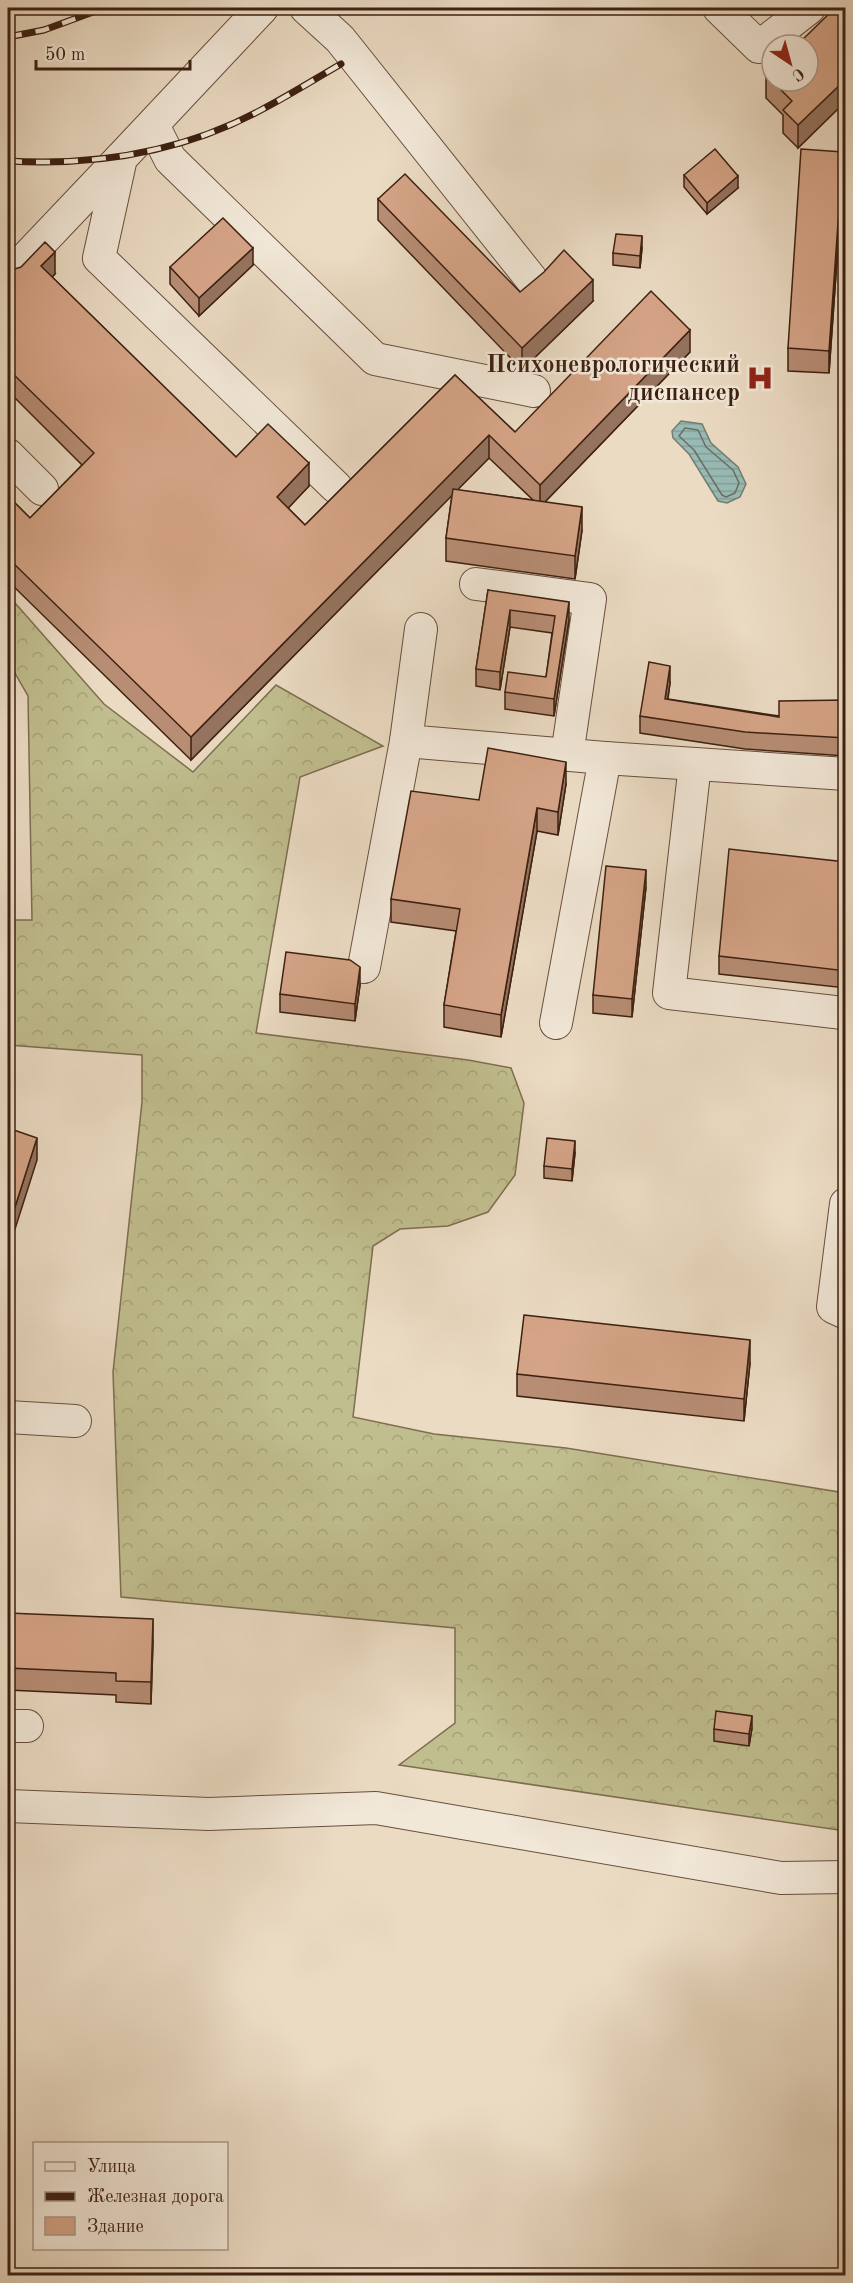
<svg xmlns="http://www.w3.org/2000/svg" width="853" height="2283" font-family="'Old Standard TT',serif">
<style>
.forest{fill:url(#forest-crowns);stroke:#7e6e50;stroke-width:1.5}
.water{fill:url(#water-rules);stroke:#747d73;stroke-width:1.5}
.lines{fill:none;stroke-linecap:round;stroke-linejoin:round}
.shore{stroke:#6a6e63;stroke-width:1.5}
.minor-casing{stroke:#684f3e;stroke-width:34}
.minor{stroke:#f2e8d8;stroke-width:32}
.rail-casing{stroke:#3d2011;stroke-width:7}
.rail{stroke:#f2e8d8;stroke-width:4.5;stroke-dasharray:14;stroke-linecap:butt}
.wall{fill:#b78d74;stroke:#3d2011;stroke-width:1.5;fill-rule:evenodd}
.shaded-wall{fill:#95735e;stroke:#3d2011;stroke-width:1.5}
.building{fill:#d5a487;stroke:#3d2011;stroke-width:1.5}
.labels{text-anchor:middle;stroke-width:5;stroke-linejoin:round;paint-order:stroke}
.poi-label{font-size:24px;font-weight:bold;fill:#3d2011;stroke:#f2e8d8;text-anchor:end}
</style>
<defs>
<pattern id="forest-crowns" width="20" height="18" patternUnits="userSpaceOnUse" patternTransform="scale(1.5)"><rect width="20" height="18" fill="#c0bd8e"/><path d="M2 6a3 3 0 1 1 6 0M12 15a3 3 0 1 1 6 0" fill="none" stroke="#a6a279"/></pattern>
<pattern id="water-rules" width="6" height="5" patternUnits="userSpaceOnUse" patternTransform="scale(1.5)"><rect width="6" height="5" fill="#98bbb5"/><path d="M0 2.5h6" fill="none" stroke="#84a09b"/></pattern>
</defs>
<rect width="100%" height="100%" fill="#ebdbc3"/>
<filter id="stains"><feTurbulence type="fractalNoise" baseFrequency=".00333" numOctaves="4"/><feColorMatrix values="0 0 0 0 .2 0 0 0 0 .09 0 0 0 0 .02 0 0 0 .5 -.17"/></filter>
<radialGradient id="worn" r=".72"><stop offset=".6" stop-color="#630" stop-opacity="0"/><stop offset="1" stop-color="#630" stop-opacity=".3"/></radialGradient>
<polygon class="forest" points="8,595 104,704 193,772 276,685 383,746 300,777 256,1033 468,1060 511,1068 524,1103 515,1175 488,1212 448,1226 400,1229 373,1246 353,1417 434,1434 566,1448 845,1493 845,1831 399,1765 455,1723 455,1628 121,1597 113,1372 142,1102 142,1055 8,1045 8,920 32,920 28,696 8,661"/>
<g class="water">
<polygon points="681,421 702,424 711,443 738,467 746,484 740,497 727,503 718,501 689,454 673,438 672,431"/>
<polygon points="8,671 11,810 11,882 8,903"/>
</g>
<g class="lines">
<polygon class="shore" points="685,428 698,430 706,447 733,470 739,483 735,493 726,497 722,495 694,450 679,436"/>
<defs>
<g id="minor">
<polyline points="262,8 121,158 99,258 336,487"/>
<polyline points="306,8 340,39 532,280"/>
<polyline points="719,8 759,47 809,8"/>
<polyline points="153,125 170,159 375,359 534,391"/>
<polyline points="8,277 120,159"/>
<polyline points="8,455 42,489"/>
<polyline points="476,584 590,599 567,755"/>
<polyline points="421,629 406,741 605,758 846,774"/>
<polyline points="695,764 669,993 843,1013"/>
<polyline points="364,967 406,741"/>
<polyline points="556,1023 605,758"/>
<polyline points="846,1204 833,1307 846,1313"/>
<polyline points="8,1417 75,1421"/>
<polyline points="8,1726 27,1726"/>
<polyline points="8,1806 209,1814 376,1808 781,1878 846,1877"/>
</g>
</defs>
<use href="#minor" class="minor-casing"/>
<use href="#minor" class="minor"/>
<defs>
<g id="rail">
<polyline points="8,37 44,30 104,8"/>
<path d="M8,161C95,166 183,152 261,110C288,96 315,79 341,64"/>
</g>
</defs>
<use href="#rail" class="rail-casing"/>
<use href="#rail" class="rail"/>
</g>
<g class="wall">
<polygon points="846,8 846,101 798,148 783,133 783,115 766,98 766,75"/>
<polygon points="684,175 738,188 707,214 684,187"/>
<polygon points="843,175 829,373 788,371 788,348"/>
<polygon points="378,199 520,292 593,301 522,370 378,220"/>
<polygon points="642,248 640,268 613,265 613,253"/>
<polygon points="253,265 199,316 170,284 170,267"/>
<path d="M8,271L55,274L52,277L236,457L309,486L288,508L305,525L455,375L515,432L690,352L545,502L582,530L575,579L446,561V538L452,495L191,760L8,581V496L30,518L82,465L8,391ZM489,458L533,500L457,490Z"/>
<polygon points="488,590 569,620 554,716 505,709 505,692 546,677 552,633 510,627 500,690 476,686 476,669"/>
<polygon points="670,683 668,699 779,716 846,700 846,756 745,749 640,733 640,716"/>
<polygon points="566,784 558,835 537,831 501,1037 444,1027 444,1005 456,931 391,922 391,899 479,800"/>
<polygon points="846,862 846,988 719,974 719,956"/>
<polygon points="646,887 632,1017 593,1013 593,995"/>
<polygon points="360,985 355,1021 280,1012 280,994"/>
<polygon points="575,1153 572,1181 544,1178 544,1166"/>
<polygon points="750,1363 744,1421 517,1396 517,1374"/>
<polygon points="8,1613 153,1640 151,1704 116,1702 116,1695 8,1690"/>
<polygon points="752,1728 749,1746 714,1741 714,1729"/>
</g>
<g class="shaded-wall">
<polygon points="846,79 846,101 798,148 798,125"/>
<polygon points="843,152 843,175 829,373 829,351"/>
<polygon points="738,176 738,188 707,214 707,203"/>
<polygon points="14,214 14,236 8,242 8,221"/>
<polygon points="642,236 642,248 640,268 640,256"/>
<polygon points="253,248 253,265 199,316 199,298"/>
<polygon points="55,252 55,274 41,288 41,266"/>
<polygon points="593,280 593,301 522,370 522,348"/>
<polygon points="690,330 690,352 540,507 540,485"/>
<polygon points="489,435 489,458 191,760 191,737"/>
<polygon points="309,463 309,486 277,520 277,497"/>
<polygon points="582,507 582,530 575,579 575,556"/>
<polygon points="569,602 569,620 554,716 554,699"/>
<polygon points="510,610 510,627 500,690 500,672"/>
<polygon points="670,666 670,683 665,716 665,699"/>
<polygon points="566,762 566,784 558,835 558,812"/>
<polygon points="537,808 537,831 501,1037 501,1015"/>
<polygon points="646,870 646,887 632,1017 632,999"/>
<polygon points="360,967 360,985 355,1021 355,1004"/>
<polygon points="37,1138 37,1160 8,1251 8,1229"/>
<polygon points="575,1141 575,1153 572,1181 572,1169"/>
<polygon points="750,1340 750,1363 744,1421 744,1399"/>
<polygon points="153,1619 153,1640 151,1704 151,1682"/>
<polygon points="752,1716 752,1728 749,1746 749,1734"/>
</g>
<g class="building">
<polygon points="835,8 846,8 846,79 798,125 783,110 792,101 766,75 772,70 772,81 808,81 808,45 797,45"/>
<polygon points="715,149 738,176 707,203 684,175"/>
<polygon points="801,149 843,152 829,351 788,348"/>
<polygon points="405,174 520,292 544,272 564,250 593,280 522,348 378,199"/>
<polygon points="8,208 14,214 8,221"/>
<polygon points="223,218 253,248 199,298 170,267"/>
<polygon points="616,234 642,236 640,256 613,253"/>
<polygon points="45,242 55,252 41,266 236,457 268,424 309,463 277,497 305,525 455,375 515,432 651,291 690,330 540,485 489,435 191,737 8,558 8,496 30,518 94,453 8,369 8,271 21,267"/>
<polygon points="453,489 582,507 575,556 446,538"/>
<polygon points="488,590 569,602 554,699 505,692 508,672 546,677 555,616 510,610 500,672 476,669"/>
<polygon points="649,662 670,666 665,699 779,717 779,701 846,700 846,738 745,732 640,716"/>
<polygon points="488,748 566,762 558,812 537,808 501,1015 444,1005 460,909 391,899 411,791 479,800"/>
<polygon points="729,849 846,862 846,971 719,956"/>
<polygon points="606,866 646,870 632,999 593,995"/>
<polygon points="286,952 350,960 360,967 355,1004 280,994"/>
<polygon points="8,1128 37,1138 8,1229"/>
<polygon points="547,1138 575,1141 572,1169 544,1166"/>
<polygon points="524,1315 750,1340 744,1399 517,1374"/>
<polygon points="8,1613 153,1619 151,1682 116,1681 116,1673 8,1668"/>
<polygon points="716,1711 752,1716 749,1734 714,1729"/>
</g>
<defs>
<symbol id="hospital-bare" viewBox="-9 -9 18 18"><path d="M-5-5h3v3.5h4V-5h3V5h-3V1.5h-4V5h-3Z" fill="#8f2418" stroke="#f2e8d8" stroke-width="2.5" paint-order="stroke"/></symbol>
</defs>
<g fill-rule="evenodd">
<use href="#hospital-bare" x="741" y="359" width="38" height="38"/>
</g>
<g class="labels">
<g class="poi-label">
<text x="740" y="372">Психоневрологический<tspan x="740" dy="28">диспансер</tspan></text>
</g>
</g>
<rect width="853" height="2283" fill="none" stroke="#ebdbc3" stroke-width="30"/>
<rect x="9" y="9" width="835" height="2265" fill="none" stroke="#3d2011" stroke-width="3"/>
<rect x="15" y="15" width="823" height="2253" fill="none" stroke="#3d2011" stroke-width="1.5"/>
<rect x="33" y="2142" width="195" height="108" fill="#f2e8d8" stroke="#aa9888" stroke-width="1.5"/>
<rect x="45" y="2162" width="30" height="9" fill="#f2e8d8" stroke="#aa9888" stroke-width="1.5"/>
<text x="87" y="2172" font-size="18" fill="#3d2011">Улица</text>
<rect x="45" y="2192" width="30" height="9" fill="#3d2011" stroke="#aa9888" stroke-width="1.5"/>
<text x="87" y="2202" font-size="18" fill="#3d2011">Железная дорога</text>
<rect x="45" y="2217" width="30" height="18" fill="#d5a487" stroke="#aa9888" stroke-width="1.5"/>
<text x="87" y="2232" font-size="18" fill="#3d2011">Здание</text>
<g transform="translate(790 63) rotate(144)"><circle r="28" fill="#f2e8d8" stroke="#aa9888" stroke-width="1.5"/>
<path d="M0-4.5L10 22L0 15L-10 22Z" fill="#8f2418"/>
<text y="-9" font-size="16" font-weight="bold" text-anchor="middle" fill="#3d2011">С</text>
</g>
<path d="M36 60v9h154v-9" fill="none" stroke="#3d2011" stroke-width="3"/>
<text x="45" y="60" font-size="18" fill="#3d2011" stroke="#f2e8d8" stroke-width="4.5" paint-order="stroke">50 m</text>
<rect width="100%" height="100%" filter="url(#stains)"/>
<rect width="100%" height="100%" fill="url(#worn)"/>
</svg>
